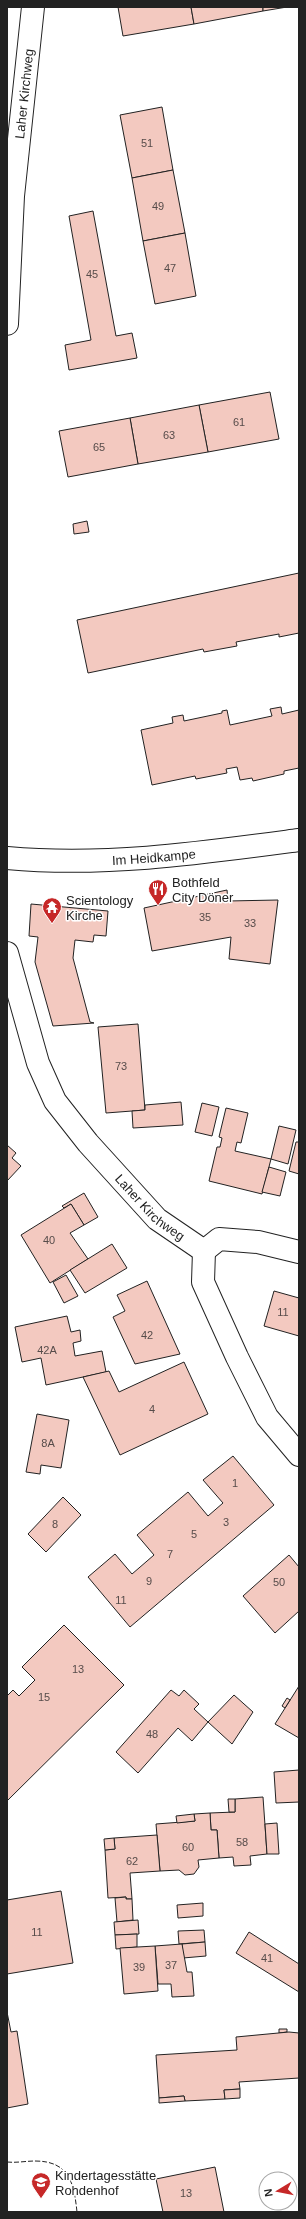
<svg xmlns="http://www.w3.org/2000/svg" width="306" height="2219" font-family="Arial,sans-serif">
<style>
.building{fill:#f3c9c0;stroke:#222}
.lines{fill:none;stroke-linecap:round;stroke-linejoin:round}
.street-casing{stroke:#222;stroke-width:24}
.secondary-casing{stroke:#222;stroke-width:24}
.street{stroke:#fff;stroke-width:22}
.secondary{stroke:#fff;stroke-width:22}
.fence{stroke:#222;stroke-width:1;stroke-dasharray:5 2;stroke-linecap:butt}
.labels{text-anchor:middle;stroke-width:3;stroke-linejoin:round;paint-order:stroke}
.number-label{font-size:11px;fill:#564c4a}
.street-label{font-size:13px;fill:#222;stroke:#fff}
.poi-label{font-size:13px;fill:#222;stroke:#fff;text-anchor:start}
</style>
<rect width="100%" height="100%" fill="#fff"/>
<g class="building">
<polygon points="118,7 191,7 194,24 123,36"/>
<polygon points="191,7 263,7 263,11 194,24"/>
<polygon points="263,7 287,7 263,11"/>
<polygon points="162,107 173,170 132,178 120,115"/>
<polygon points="173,170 185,233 143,241 132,178"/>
<polygon points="93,211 116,336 132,333 137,358 69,370 65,345 91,340 69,216"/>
<polygon points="185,233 196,296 155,304 143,241"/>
<polygon points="270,392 279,439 208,452 199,405"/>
<polygon points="199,405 208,452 138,464 130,418"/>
<polygon points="130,418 138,464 68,477 59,431"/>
<polygon points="87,521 89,532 74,534 73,524"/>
<polygon points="299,573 299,633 279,637 279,634 236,642 237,646 204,652 203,649 88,673 77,620"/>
<polygon points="281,707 282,714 299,710 299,768 284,771 284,774 253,781 252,778 240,780 237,767 226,769 227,773 196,779 195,776 152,785 141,730 173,723 172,717 183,715 184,721 222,713 222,711 227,710 230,725 272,716 270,709"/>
<polygon points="227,890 228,901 278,900 270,964 229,959 231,937 152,951 144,908"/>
<polygon points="31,904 108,911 106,936 94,935 93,942 75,940 73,958 90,1022 94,1023 53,1026 35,962 38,937 29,936"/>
<polygon points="138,1024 145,1110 106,1113 98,1027"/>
<polygon points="181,1102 183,1125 133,1128 132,1111 145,1110 145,1105"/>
<polygon points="202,1103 219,1107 212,1136 195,1132"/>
<polygon points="226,1108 248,1113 241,1143 237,1142 235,1151 271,1159 262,1194 209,1181 217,1147 220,1147 222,1138 219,1137"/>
<polygon points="279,1126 296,1130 288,1164 271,1159"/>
<polygon points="296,1142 299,1142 299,1174 289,1171"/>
<polygon points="7,1145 16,1153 12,1158 21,1166 7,1181"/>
<polygon points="269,1167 286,1172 280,1196 262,1192"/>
<polygon points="84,1193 98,1217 84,1225 71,1204 64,1208 62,1206"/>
<polygon points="71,1204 84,1225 70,1233 88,1259 50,1283 21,1235"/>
<polygon points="112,1244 127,1268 85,1293 70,1270"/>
<polygon points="66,1275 78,1296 64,1303 53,1282"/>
<polygon points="147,1281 180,1354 135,1364 113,1317 125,1311 117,1295"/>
<polygon points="274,1291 299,1298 299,1336 264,1326"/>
<polygon points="67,1316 71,1332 80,1330 81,1341 73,1343 75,1356 102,1351 106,1372 46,1385 41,1358 22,1362 15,1327"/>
<polygon points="184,1362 208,1414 120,1455 83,1377 109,1371 119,1392"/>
<polygon points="37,1414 69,1420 61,1468 41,1465 40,1474 26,1472"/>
<polygon points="233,1456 274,1505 130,1627 88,1577 115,1554 132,1574 154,1555 137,1535 188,1492 208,1516 223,1503 203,1480"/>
<polygon points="63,1497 81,1515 46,1552 28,1534"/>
<polygon points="289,1555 299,1567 299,1611 275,1633 243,1596"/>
<polygon points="64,1625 124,1685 7,1801 7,1696 13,1690 19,1696 35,1680 22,1667"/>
<polygon points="299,1686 299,1738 275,1724"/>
<polygon points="171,1690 179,1696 184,1690 199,1704 194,1709 208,1722 192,1741 178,1728 138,1773 116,1752"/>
<polygon points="234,1695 253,1712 232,1744 208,1722"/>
<polygon points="287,1698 290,1700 285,1708 282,1706"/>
<polygon points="299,1770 299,1802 276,1803 274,1772"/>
<polygon points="263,1797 267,1854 250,1856 251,1865 234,1866 233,1857 219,1858 217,1830 211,1830 210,1813 235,1812 235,1799"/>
<polygon points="228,1799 235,1799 235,1812 229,1812"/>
<polygon points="210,1813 211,1830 217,1830 219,1858 198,1860 199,1867 194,1874 185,1875 179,1870 160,1871 156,1824 195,1821 194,1814"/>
<polygon points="194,1814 195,1821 177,1823 176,1816"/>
<polygon points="277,1823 279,1854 267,1854 265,1824"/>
<polygon points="157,1835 160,1871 130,1873 132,1899 126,1899 126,1897 108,1898 105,1850 115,1849 114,1838"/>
<polygon points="114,1838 115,1849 105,1850 104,1839"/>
<polygon points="61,1891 73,1963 7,1974 7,1900"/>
<polygon points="126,1897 126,1899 132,1899 133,1920 117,1922 115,1898"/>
<polygon points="203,1903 203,1916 178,1918 177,1905"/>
<polygon points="138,1920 139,1934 115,1935 114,1922"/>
<polygon points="204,1930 205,1942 179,1944 178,1931"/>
<polygon points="249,1932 299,1964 299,1992 236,1953"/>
<polygon points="137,1934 137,1947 116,1949 115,1935"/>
<polygon points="205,1942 206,1956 183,1958 182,1944"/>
<polygon points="182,1944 187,1972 192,1972 194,1996 172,1997 171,1984 158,1984 155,1946"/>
<polygon points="155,1946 158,1991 124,1994 120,1948"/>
<polygon points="7,2012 11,2032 17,2031 28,2104 7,2108"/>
<polygon points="279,2029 287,2029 287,2032 279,2033"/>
<polygon points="289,2032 299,2033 299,2078 239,2082 240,2089 224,2090 225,2099 185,2101 184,2096 159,2098 156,2055 237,2050 236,2037"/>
<polygon points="240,2089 240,2098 225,2099 224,2090"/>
<polygon points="184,2096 185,2101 159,2103 159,2098"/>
<polygon points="215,2167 224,2212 163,2212 156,2179"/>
</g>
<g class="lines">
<defs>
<g id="street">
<path id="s1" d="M7,324L13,196L33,7"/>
<path id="s2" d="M7,953L38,1063L55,1101L88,1143L157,1219L204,1251"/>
<polyline points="204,1251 203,1282 237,1357 267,1417 299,1455"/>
<polyline points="204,1251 219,1239 258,1242 299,1252"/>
</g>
<g id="secondary">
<path id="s3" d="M7,858C105,867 202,853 299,840"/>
</g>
</defs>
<use href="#street" class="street-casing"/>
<use href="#secondary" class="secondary-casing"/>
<use href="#street" class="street"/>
<use href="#secondary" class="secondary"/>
<path class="fence" d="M7,2162C17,2163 26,2161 35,2161C70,2161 74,2184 77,2212"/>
</g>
<defs>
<symbol id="restaurant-pin" viewBox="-11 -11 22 30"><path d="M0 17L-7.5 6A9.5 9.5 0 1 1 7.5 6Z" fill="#c62828" stroke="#fff"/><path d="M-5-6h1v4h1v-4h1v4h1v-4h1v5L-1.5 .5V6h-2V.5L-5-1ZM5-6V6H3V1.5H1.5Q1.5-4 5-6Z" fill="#fff"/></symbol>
<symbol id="temple-pin" viewBox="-11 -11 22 30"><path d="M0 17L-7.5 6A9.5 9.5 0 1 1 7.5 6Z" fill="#c62828" stroke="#fff"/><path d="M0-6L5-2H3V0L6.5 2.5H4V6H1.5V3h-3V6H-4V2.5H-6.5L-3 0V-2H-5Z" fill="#fff"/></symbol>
<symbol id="school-pin" viewBox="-11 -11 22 30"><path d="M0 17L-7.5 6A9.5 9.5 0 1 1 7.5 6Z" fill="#c62828" stroke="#fff"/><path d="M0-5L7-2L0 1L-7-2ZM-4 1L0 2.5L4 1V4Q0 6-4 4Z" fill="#fff"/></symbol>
</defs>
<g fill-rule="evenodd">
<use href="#restaurant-pin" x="147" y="878" width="22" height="30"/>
<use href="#temple-pin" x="41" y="896" width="22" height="30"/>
<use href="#school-pin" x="30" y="2171" width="22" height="30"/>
</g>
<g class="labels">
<g class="number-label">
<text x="147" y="147">51</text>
<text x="158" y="210">49</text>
<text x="170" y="272">47</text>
<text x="92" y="278">45</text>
<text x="239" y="426">61</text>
<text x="169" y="439">63</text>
<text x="99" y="451">65</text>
<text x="205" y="921">35</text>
<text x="250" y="927">33</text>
<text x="121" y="1070">73</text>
<text x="49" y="1244">40</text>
<text x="283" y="1316">11</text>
<text x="147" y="1339">42</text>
<text x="47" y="1354">42A</text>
<text x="152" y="1413">4</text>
<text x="48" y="1447">8A</text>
<text x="235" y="1487">1</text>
<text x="226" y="1526">3</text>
<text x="55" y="1528">8</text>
<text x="194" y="1538">5</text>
<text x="170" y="1558">7</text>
<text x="149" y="1585">9</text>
<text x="279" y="1586">50</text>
<text x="121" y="1604">11</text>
<text x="78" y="1673">13</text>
<text x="44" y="1701">15</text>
<text x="152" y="1738">48</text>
<text x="242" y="1846">58</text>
<text x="188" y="1851">60</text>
<text x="132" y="1865">62</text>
<text x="37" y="1936">11</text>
<text x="267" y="1962">41</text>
<text x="171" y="1969">37</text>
<text x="139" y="1971">39</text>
<text x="186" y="2197">13</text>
</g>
<g class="street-label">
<text dy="5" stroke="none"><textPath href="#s1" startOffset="231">Laher Kirchweg</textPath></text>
<text dy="5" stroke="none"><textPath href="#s3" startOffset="147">Im Heidkampe</textPath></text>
<text dy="5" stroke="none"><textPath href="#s2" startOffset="299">Laher Kirchweg</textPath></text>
</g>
<g class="poi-label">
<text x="172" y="887">Bothfeld<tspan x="172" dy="15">City Döner</tspan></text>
<text x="66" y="905">Scientology<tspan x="66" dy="15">Kirche</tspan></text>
<text x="55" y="2180">Kindertagesstätte<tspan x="55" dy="15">Rohdenhof</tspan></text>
</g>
</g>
<rect width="306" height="2219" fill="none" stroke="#222222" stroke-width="16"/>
<g transform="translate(278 2191) rotate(260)"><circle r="19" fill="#ffffff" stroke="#a7a7a7"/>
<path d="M0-3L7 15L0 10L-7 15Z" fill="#c62828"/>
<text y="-6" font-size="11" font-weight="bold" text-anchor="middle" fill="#222222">N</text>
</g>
</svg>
